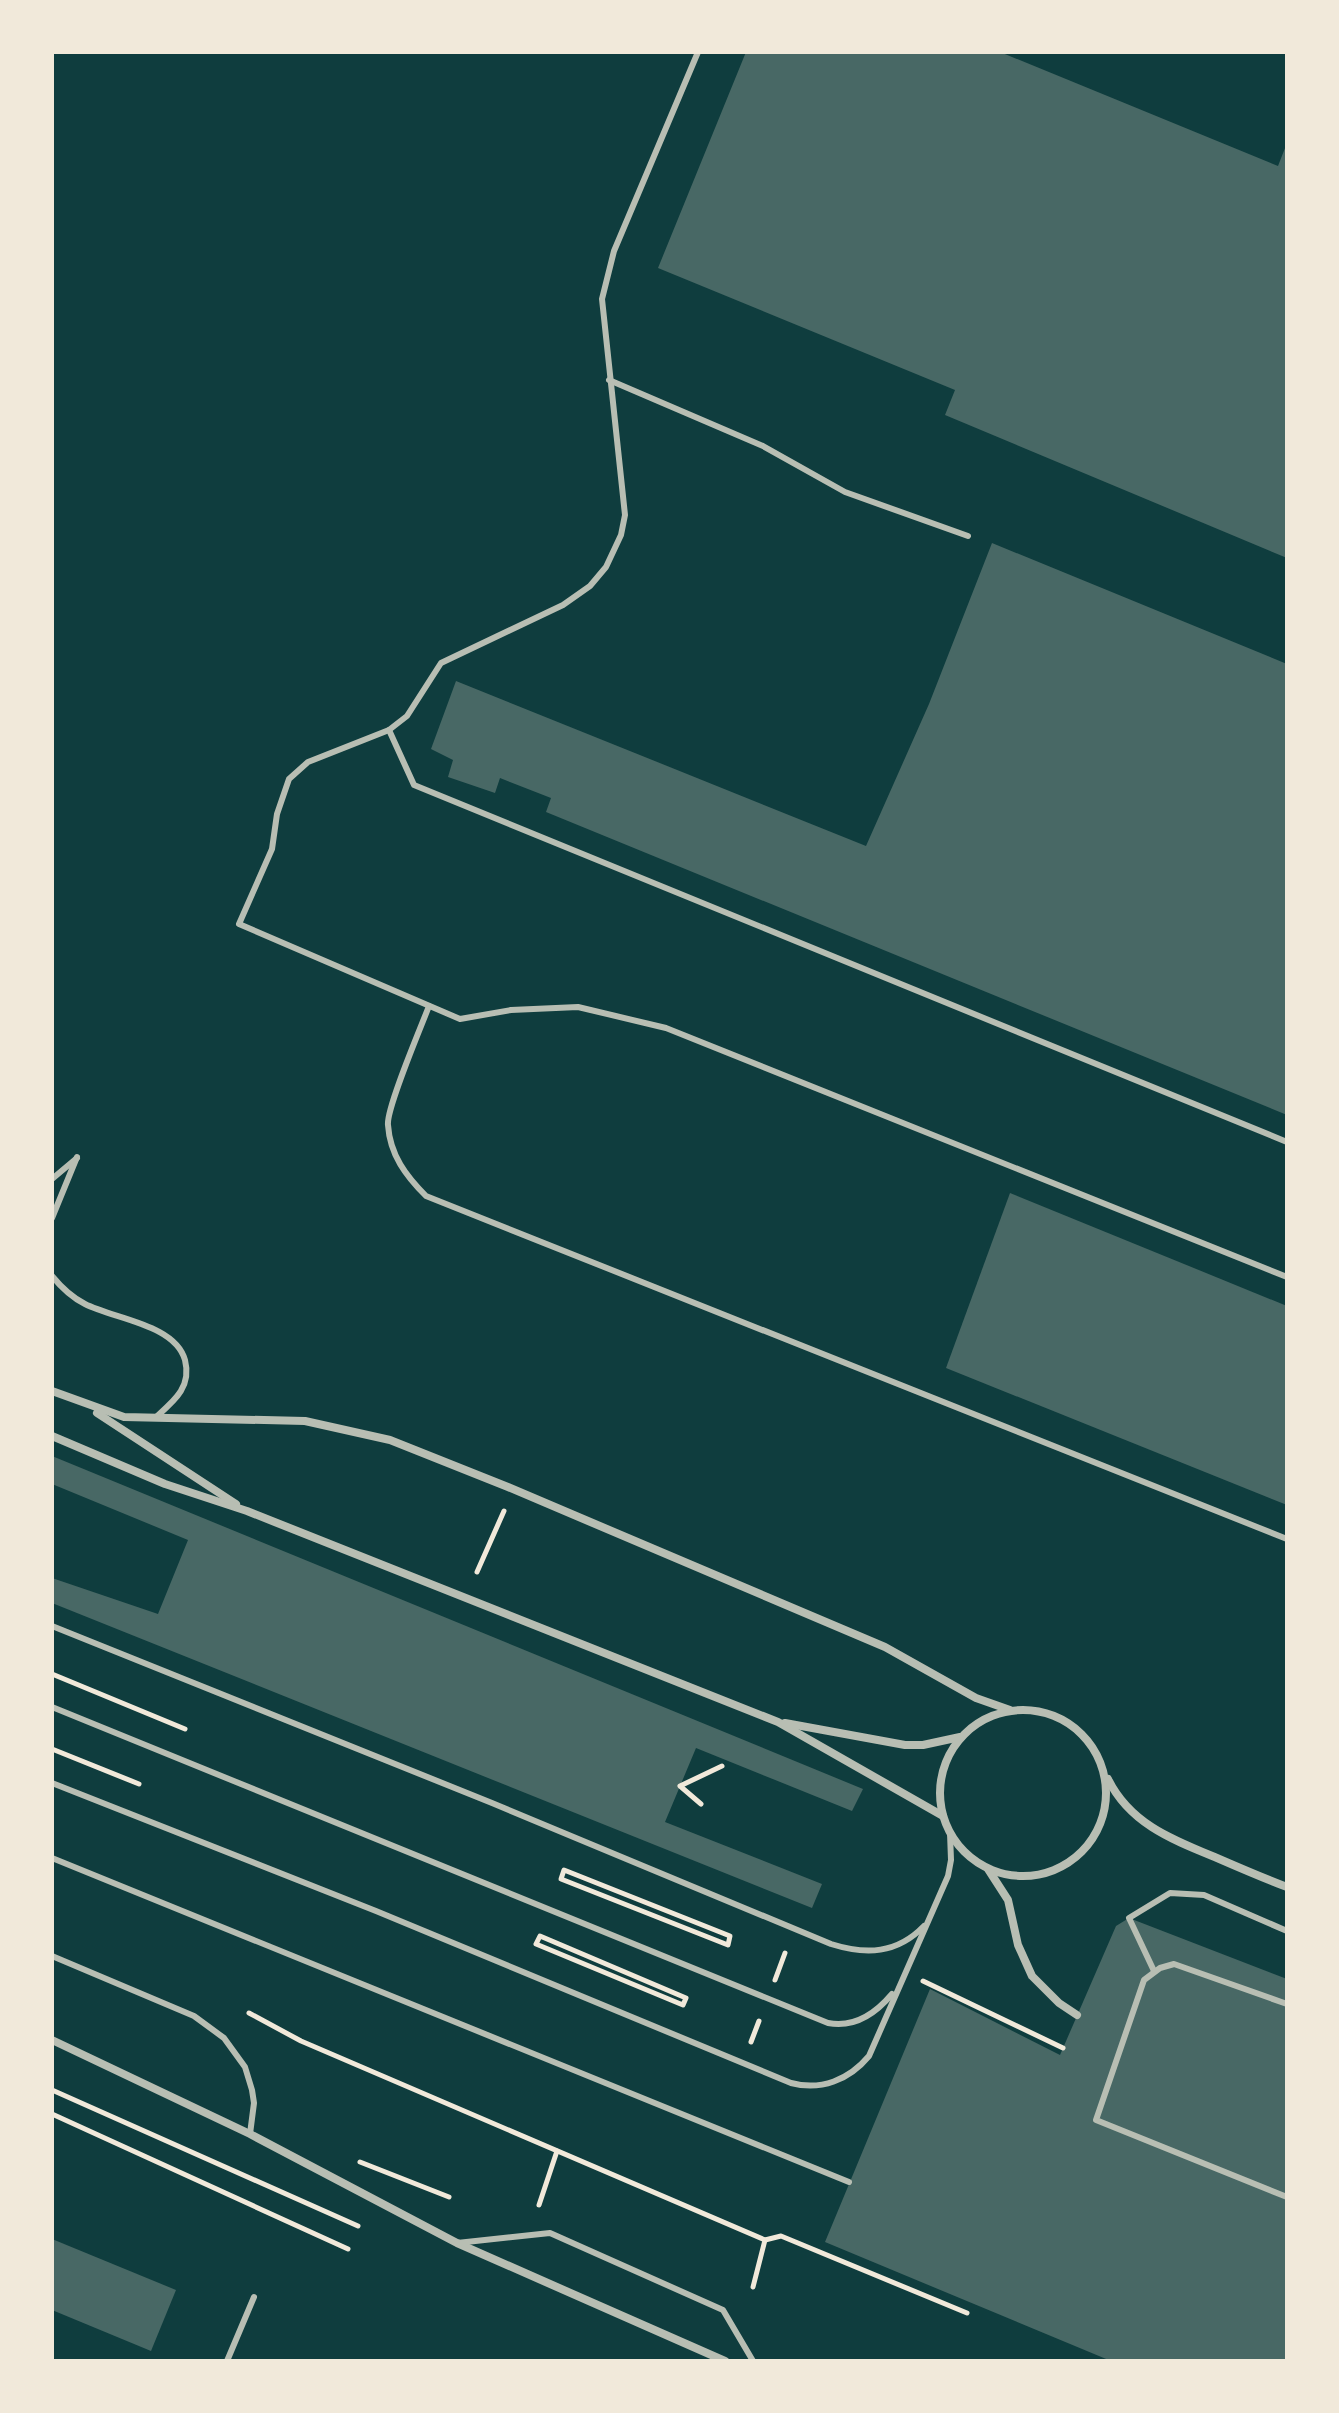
<svg xmlns="http://www.w3.org/2000/svg" width="1339" height="2413" font-family="'Fira Sans',sans-serif">
<style>
.building{fill:#486865}
.lines{fill:none;stroke-linecap:round;stroke-linejoin:round}
.path{stroke:#f1e9da;stroke-width:5}
.service{stroke:#b8beb3;stroke-width:6}
.minor{stroke:#b8beb3;stroke-width:8}
</style>
<rect width="100%" height="100%" fill="#0f3d3e"/>
<g class="building">
<polygon points="746,52 1000,52 1278,166 1287,143 1287,558 945,415 955,390 658,268"/>
<polygon points="992,543 1287,664 1287,1115 546,812 551,798 500,778 495,793 448,777 453,760 431,749 456,681 866,846 929,704"/>
<polygon points="1010,1193 1287,1306 1287,1505 946,1368"/>
<polygon points="52,1456 863,1789 852,1811 696,1748 665,1822 822,1884 812,1908 52,1603 52,1578 158,1614 188,1540 52,1484"/>
<polygon points="1129,1918 1287,1979 1287,2361 1111,2361 825,2242 930,1989 1060,2055 1116,1926"/>
<polygon points="52,2239 176,2290 151,2351 52,2310"/>
</g>
<g class="lines">
<g class="path">
<polyline points="477,1572 504,1511"/>
<polyline points="52,1674 185,1729"/>
<polyline points="52,1749 139,1784"/>
<polyline points="701,1804 680,1786 722,1766"/>
<polygon points="564,1870 730,1936 728,1945 561,1879"/>
<polygon points="540,1936 686,1998 683,2005 536,1944"/>
<polyline points="775,1980 785,1953"/>
<polyline points="923,1981 1063,2048"/>
<polyline points="249,2013 301,2041 765,2240"/>
<polyline points="751,2042 759,2021"/>
<polyline points="52,2090 358,2226"/>
<polyline points="52,2114 348,2249"/>
<polyline points="360,2162 449,2197"/>
<polyline points="539,2205 557,2151"/>
<polyline points="753,2287 765,2240 781,2236 967,2313"/>
</g>
<g class="service">
<polyline points="698,52 614,251 602,299 625,515 621,535 606,567 590,586 563,605 441,663 407,716 389,730 308,762 289,779 277,814 272,849 239,924 460,1019 511,1010 578,1007 666,1028 1287,1277"/>
<polyline points="609,380 763,446 845,492 968,536"/>
<polyline points="389,730 414,785 1287,1142"/>
<path d="M429,1006C421,1027 386,1109 388,1125C390,1155 406,1176 426,1196L1287,1539"/>
<polyline points="52,1179 77,1158"/>
<polyline points="52,1218 77,1157"/>
<path d="M52,1276C61,1287 71,1297 85,1304C114,1319 175,1324 185,1360C192,1387 174,1401 156,1417"/>
<path d="M52,1626L492,1803L831,1944C866,1955 897,1954 924,1926"/>
<path d="M52,1707L828,2023C854,2028 876,2013 892,1994"/>
<path d="M52,1783L376,1911L791,2083C821,2091 849,2080 869,2056L948,1876L951,1860L950,1833"/>
<polyline points="52,1858 849,2182"/>
<polyline points="52,1956 194,2016 224,2038 245,2067 252,2090 254,2103 250,2134"/>
<polyline points="1154,1971 1129,1918 1170,1893 1204,1895 1287,1931"/>
<polyline points="1287,2004 1174,1964 1160,1968 1144,1980 1096,2120 1287,2197"/>
<polyline points="457,2243 550,2233 723,2310 753,2361"/>
<polyline points="227,2361 254,2297"/>
</g>
<g class="minor">
<polyline points="52,1391 124,1417 305,1421 390,1440 508,1487 885,1647 976,1698 1010,1710"/>
<polyline points="97,1413 236,1504"/>
<polyline points="52,1436 165,1484 247,1511 778,1722 943,1816"/>
<circle cx="1023" cy="1793" r="83"/>
<polyline points="785,1723 905,1745 923,1745 960,1737"/>
<path d="M1108,1779C1130,1824 1173,1840 1217,1858C1240,1868 1263,1878 1287,1887"/>
<polyline points="988,1869 1008,1900 1018,1945 1032,1976 1059,2003 1077,2015"/>
<polyline points="52,2040 250,2134 457,2243 725,2361"/>
</g>
</g>
<rect width="1339" height="2413" fill="none" stroke="#f1e9da" stroke-width="108"/>
</svg>
